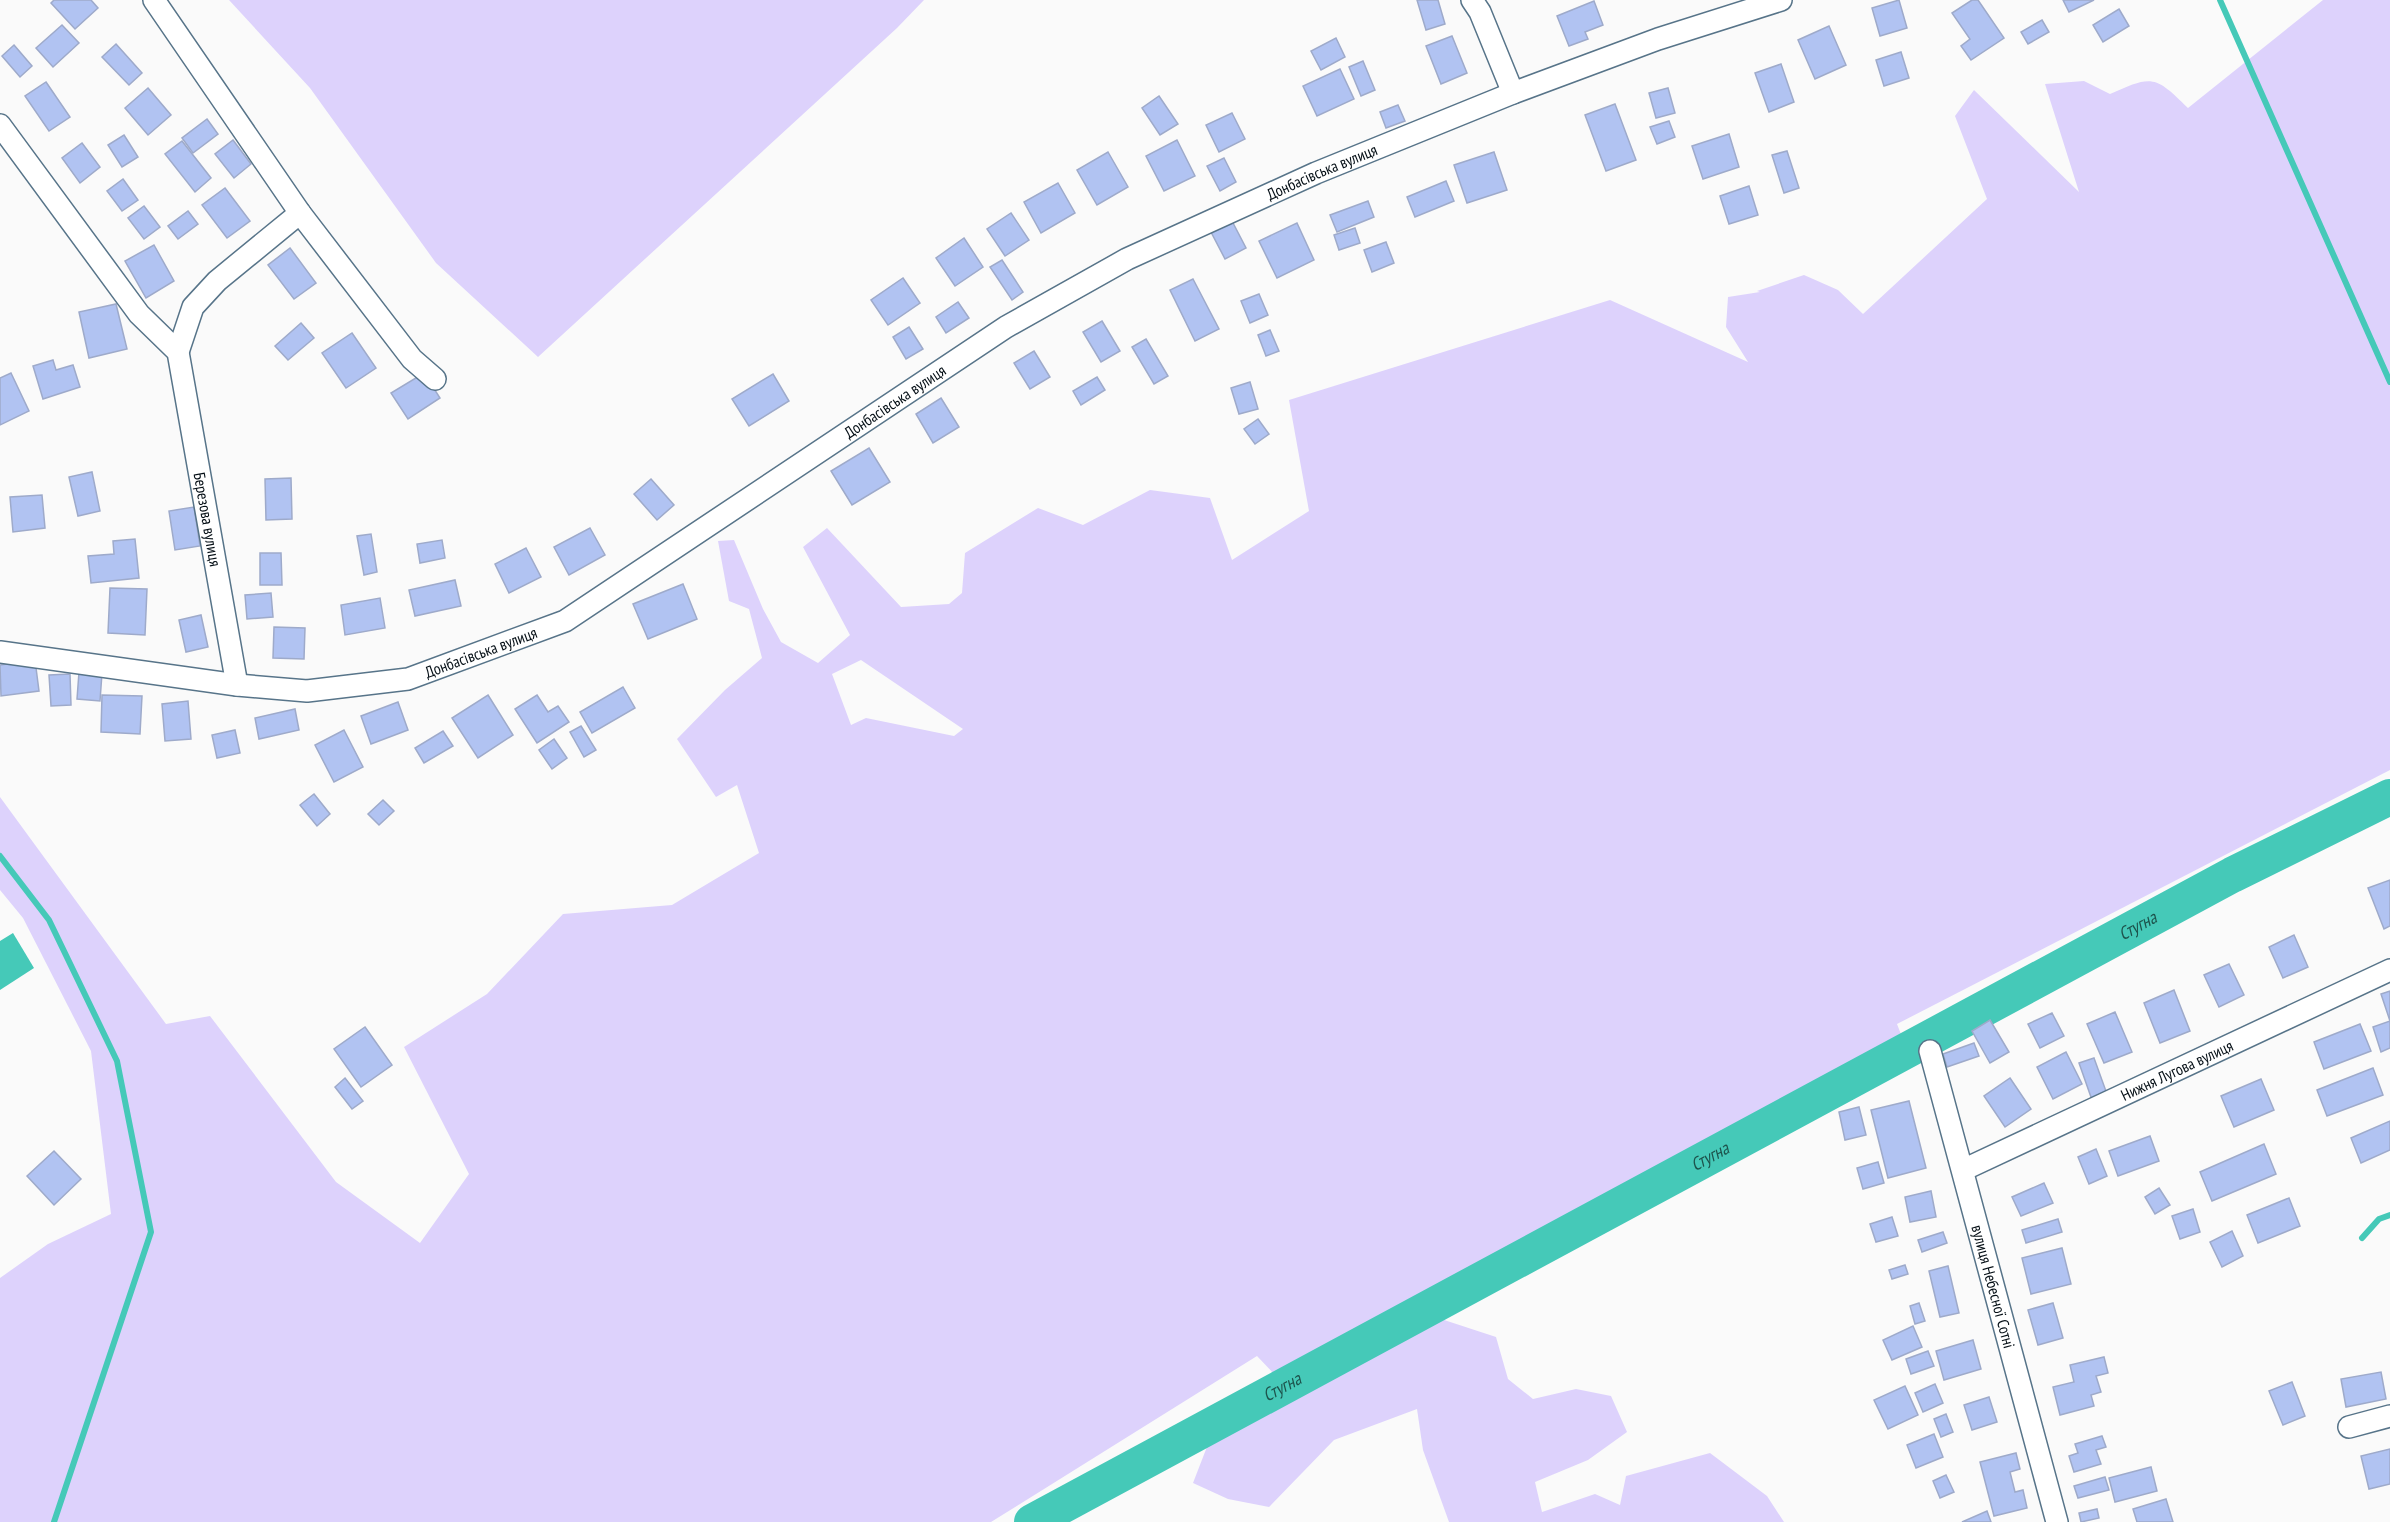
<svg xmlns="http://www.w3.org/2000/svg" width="2390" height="1522" font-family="'PT Sans Narrow',sans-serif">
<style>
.green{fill:#ddd2fc;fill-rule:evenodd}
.water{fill:#45c9b8}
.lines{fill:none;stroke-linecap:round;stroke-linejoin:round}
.stream{stroke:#45c9b8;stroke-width:6}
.river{stroke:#45c9b8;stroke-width:36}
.building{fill:#b1c3f2;stroke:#9eaaca;stroke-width:1.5}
.minor-casing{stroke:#577489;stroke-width:24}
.minor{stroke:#fff;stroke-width:21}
.labels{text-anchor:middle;stroke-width:4.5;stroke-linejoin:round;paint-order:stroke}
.street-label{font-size:16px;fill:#040e15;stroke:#fff}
.water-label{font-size:18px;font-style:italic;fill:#1d534c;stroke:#fff}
</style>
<rect width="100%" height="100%" fill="#fafafa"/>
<g class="green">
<polygon points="229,0 924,0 897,28 538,357 436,263 310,88"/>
<path d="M2323,0H2390V770L1897,1024L1904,1042L1668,1160L1276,1376L1257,1356L991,1522H0V1278L48,1244L111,1214L91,1051L23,918L0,890V797L166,1024L210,1016L336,1182L420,1243L469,1174L404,1047L487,994L563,914L672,905L759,853L737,785L716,797L677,739L725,690L762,658L749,609L729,601L718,541L734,540L763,609L781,642L818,663L850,635L803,547L827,528L901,607L949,604L962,593L965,553L1038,508L1083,525L1150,490L1210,498L1232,560L1309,511L1289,400L1610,300L1748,362L1726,327L1728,297L1760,292L1757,291L1804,275L1838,290L1863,314L1987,199L1955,116L1974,90L2079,192L2045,84L2084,81L2110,94C2152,75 2155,75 2188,108ZM861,660L963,729L954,736L866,718L851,725L832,674Z"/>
<polygon points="1438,1318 1496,1337 1508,1379 1533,1399 1576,1389 1611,1396 1627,1432 1588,1460 1535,1482 1542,1512 1595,1494 1620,1505 1626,1476 1710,1453 1767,1496 1784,1522 1449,1522 1423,1450 1417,1409 1334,1440 1269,1507 1228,1499 1193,1483 1210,1439"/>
</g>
<polygon class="water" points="13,933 34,968 0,990 0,941"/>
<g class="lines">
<g class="stream">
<polyline points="2220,0 2390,382"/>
<polyline points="0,856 49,920 117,1061 151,1232 54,1522"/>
<polyline points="2362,1238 2379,1219 2390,1215"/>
</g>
<path class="river" id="s1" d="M1032,1522L2232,875L2390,797"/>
</g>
<g class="building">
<polygon points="54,0 91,0 98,8 75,29 51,3"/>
<polygon points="1417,0 1438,0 1445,24 1426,30"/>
<polygon points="1899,0 1907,28 1880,36 1872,8"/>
<polygon points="1972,0 1978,0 2004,38 1971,60 1961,46 1970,39 1952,13"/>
<polygon points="2063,0 2094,0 2069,12"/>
<polygon points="1594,1 1603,25 1585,32 1588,39 1569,46 1557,16"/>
<polygon points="2119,9 2129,26 2103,42 2093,25"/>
<polygon points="2042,20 2049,32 2028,44 2021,32"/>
<polygon points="62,25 79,43 53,67 36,48"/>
<polygon points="1829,26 1846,65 1815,79 1798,40"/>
<polygon points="1452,36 1467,73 1441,84 1426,46"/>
<polygon points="1336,38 1345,57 1321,70 1311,51"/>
<polygon points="116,44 142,73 129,85 102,57"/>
<polygon points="14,45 32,66 20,77 2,56"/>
<polygon points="1901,52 1909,78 1884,86 1876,60"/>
<polygon points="1363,61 1375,90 1361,96 1349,67"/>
<polygon points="1781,64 1794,102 1769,112 1755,73"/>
<polygon points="1340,69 1354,99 1317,116 1303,86"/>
<polygon points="46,82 70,117 49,131 25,96"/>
<polygon points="148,88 171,115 148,135 125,108"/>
<polygon points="1668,88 1675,113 1656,118 1649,93"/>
<polygon points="1159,96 1178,124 1160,135 1142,108"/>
<polygon points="1615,104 1636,160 1606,171 1585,115"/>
<polygon points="1398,105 1405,121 1386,128 1380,112"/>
<polygon points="1232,113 1245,139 1219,152 1206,125"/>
<polygon points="207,119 218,134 193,153 182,138"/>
<polygon points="1669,121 1675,137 1657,144 1650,127"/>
<polygon points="1729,134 1739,167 1703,179 1692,146"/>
<polygon points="124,135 138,157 122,167 108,145"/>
<polygon points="233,140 251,164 234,178 215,154"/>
<polygon points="1177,140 1195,176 1164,191 1146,156"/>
<polygon points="182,141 211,178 195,192 165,154"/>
<polygon points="82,143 100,167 80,183 62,158"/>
<polygon points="1787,151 1799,188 1784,193 1772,155"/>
<polygon points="1108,152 1128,187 1097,205 1077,170"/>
<polygon points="1494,152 1507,190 1467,203 1454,165"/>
<polygon points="1224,158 1236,182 1220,191 1207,166"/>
<polygon points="123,179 138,200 122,211 107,191"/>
<polygon points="1446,181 1454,201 1415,217 1407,197"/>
<polygon points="1058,183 1075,213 1041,233 1024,202"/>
<polygon points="1749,186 1758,215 1729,224 1720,196"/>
<polygon points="225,188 250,221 227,238 202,205"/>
<polygon points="1368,201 1374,217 1337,232 1330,215"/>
<polygon points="144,206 160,227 144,239 128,218"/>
<polygon points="188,211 198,224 178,239 168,226"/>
<polygon points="1011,213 1029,240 1005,256 987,229"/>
<polygon points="1232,221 1246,248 1225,259 1211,232"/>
<polygon points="1297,223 1314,260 1277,278 1259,241"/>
<polygon points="1355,228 1360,243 1339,250 1334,235"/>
<polygon points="964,238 983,267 955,286 936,258"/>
<polygon points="1386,242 1394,263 1372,272 1364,250"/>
<polygon points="154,245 174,281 146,298 125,261"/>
<polygon points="290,248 316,283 294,299 268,265"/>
<polygon points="1002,260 1023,292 1012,300 990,267"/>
<polygon points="903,278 920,303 888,325 871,300"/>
<polygon points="1193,279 1219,329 1195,341 1170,290"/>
<polygon points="1259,294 1268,315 1250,323 1241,301"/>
<polygon points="958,302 969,318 946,333 936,317"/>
<polygon points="116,304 127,349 89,358 79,312"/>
<polygon points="1102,321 1120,351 1101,362 1083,332"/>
<polygon points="301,323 314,338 288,360 275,346"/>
<polygon points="909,327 923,349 906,359 893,337"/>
<polygon points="1270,330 1279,351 1266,356 1258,335"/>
<polygon points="352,333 376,368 346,388 322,353"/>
<polygon points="1146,339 1168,376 1154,384 1132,347"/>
<polygon points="1034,351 1050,377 1030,389 1014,363"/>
<polygon points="53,360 56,370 73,365 80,387 43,399 33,366"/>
<polygon points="11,373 29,411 0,425 0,378"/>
<polygon points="424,373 440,398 408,419 391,393"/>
<polygon points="773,374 789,401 749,426 732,399"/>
<polygon points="1097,377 1105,390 1081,405 1073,391"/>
<polygon points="1250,382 1258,409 1239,414 1231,388"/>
<polygon points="941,398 959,427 933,443 916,414"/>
<polygon points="1258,419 1269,434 1255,444 1244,429"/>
<polygon points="869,448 890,482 852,505 831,471"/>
<polygon points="92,472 100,511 78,516 69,477"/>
<polygon points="291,478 292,519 266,520 265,479"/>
<polygon points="651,479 674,505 657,520 634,494"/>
<polygon points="42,495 45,528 13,532 10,497"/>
<polygon points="194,507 200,546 175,550 169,511"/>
<polygon points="590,528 605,555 569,575 554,547"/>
<polygon points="371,534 377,572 364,575 357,536"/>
<polygon points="135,539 139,578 91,583 88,556 114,554 113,541"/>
<polygon points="442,540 445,558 420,563 417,544"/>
<polygon points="526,548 541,577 509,593 495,564"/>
<polygon points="260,553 281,553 282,585 260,585"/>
<polygon points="455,580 461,606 415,616 409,590"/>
<polygon points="683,584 697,619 648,639 633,604"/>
<polygon points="110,588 147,589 145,635 108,633"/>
<polygon points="271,593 273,617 247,619 245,595"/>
<polygon points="380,598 385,628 345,635 341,605"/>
<polygon points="201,615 208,647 186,652 179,620"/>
<polygon points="274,627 305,628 304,659 273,658"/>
<polygon points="35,660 39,691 1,696 0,665"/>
<polygon points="79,672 102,673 100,701 77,699"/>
<polygon points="70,674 71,705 51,706 49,675"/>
<polygon points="623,687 635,708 592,733 580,712"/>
<polygon points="102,695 142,696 140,734 101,732"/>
<polygon points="488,695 513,735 478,758 452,718"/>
<polygon points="537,695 548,712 558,706 569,722 537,743 515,709"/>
<polygon points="188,701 191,739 165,741 162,704"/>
<polygon points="398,702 408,730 371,744 361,716"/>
<polygon points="295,709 299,730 259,739 255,718"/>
<polygon points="581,726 596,750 584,757 570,732"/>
<polygon points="235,730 240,753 217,758 212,735"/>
<polygon points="344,730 363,767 334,782 315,745"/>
<polygon points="443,731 453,746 424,763 415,748"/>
<polygon points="554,739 567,758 552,769 539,750"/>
<polygon points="314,794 330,814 317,826 300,805"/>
<polygon points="383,800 394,811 379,825 368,814"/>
<polygon points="2390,880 2390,926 2384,929 2368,888"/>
<polygon points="2294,935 2308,967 2283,978 2269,947"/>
<polygon points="2229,964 2244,995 2219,1007 2204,975"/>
<polygon points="2174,990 2190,1031 2160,1043 2144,1003"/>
<polygon points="2390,991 2390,1021 2381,994"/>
<polygon points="2115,1012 2132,1052 2104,1063 2087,1024"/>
<polygon points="2052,1013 2064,1036 2040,1048 2028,1024"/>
<polygon points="1990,1020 2009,1052 1990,1063 1972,1031"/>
<polygon points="2390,1021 2390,1048 2381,1052 2373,1027"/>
<polygon points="2360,1024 2371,1051 2324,1069 2314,1042"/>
<polygon points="365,1027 392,1065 361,1087 334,1049"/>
<polygon points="1974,1043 1979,1056 1947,1067 1943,1054"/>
<polygon points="2066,1052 2082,1084 2053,1099 2037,1067"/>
<polygon points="2094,1058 2107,1094 2092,1100 2079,1063"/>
<polygon points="2373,1068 2383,1095 2327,1116 2317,1090"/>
<polygon points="345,1078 363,1101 352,1109 335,1087"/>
<polygon points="2010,1078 2031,1109 2005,1127 1984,1096"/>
<polygon points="2261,1079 2274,1110 2234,1127 2221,1096"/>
<polygon points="1909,1101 1926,1168 1888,1178 1871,1110"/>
<polygon points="1859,1107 1866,1135 1845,1140 1839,1112"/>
<polygon points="2390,1121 2390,1150 2361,1163 2351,1138"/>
<polygon points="2150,1136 2159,1161 2118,1176 2109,1151"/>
<polygon points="2264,1144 2276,1174 2212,1201 2200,1172"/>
<polygon points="2096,1149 2107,1176 2089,1184 2078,1157"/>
<polygon points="54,1151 81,1179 54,1205 27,1176"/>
<polygon points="1878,1162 1884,1183 1863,1189 1857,1168"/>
<polygon points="2044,1183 2053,1203 2021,1216 2012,1197"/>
<polygon points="2159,1188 2170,1205 2155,1214 2145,1197"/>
<polygon points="1931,1191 1936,1217 1910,1222 1905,1197"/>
<polygon points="2289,1198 2300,1226 2258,1243 2247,1215"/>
<polygon points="2193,1209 2200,1232 2180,1239 2172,1216"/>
<polygon points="1892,1217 1898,1236 1876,1242 1870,1224"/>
<polygon points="2058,1219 2062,1232 2026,1243 2022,1230"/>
<polygon points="2232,1231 2243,1256 2222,1267 2210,1242"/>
<polygon points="1943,1232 1947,1243 1922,1252 1918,1240"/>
<polygon points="2062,1248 2071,1284 2031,1294 2022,1258"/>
<polygon points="1905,1265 1908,1274 1892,1279 1889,1270"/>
<polygon points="1948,1266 1959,1313 1940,1317 1929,1271"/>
<polygon points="1919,1303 1925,1321 1915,1324 1910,1306"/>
<polygon points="2053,1303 2063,1338 2038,1345 2028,1310"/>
<polygon points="1913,1326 1922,1347 1892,1360 1883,1340"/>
<polygon points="1973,1340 1981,1369 1944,1380 1936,1351"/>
<polygon points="1928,1351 1934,1366 1911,1374 1906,1359"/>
<polygon points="2104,1357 2108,1373 2096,1376 2101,1392 2091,1395 2094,1406 2060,1415 2053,1387 2074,1382 2070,1365"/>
<polygon points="2381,1372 2386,1399 2346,1407 2341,1379"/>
<polygon points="2292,1382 2305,1416 2283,1425 2269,1391"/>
<polygon points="1935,1384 1943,1403 1923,1412 1915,1393"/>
<polygon points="1905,1386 1918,1415 1888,1429 1874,1400"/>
<polygon points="1989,1397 1997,1422 1972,1430 1964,1405"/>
<polygon points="1946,1414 1953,1432 1941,1437 1934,1419"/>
<polygon points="1934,1434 1943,1457 1916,1468 1907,1445"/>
<polygon points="2102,1436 2106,1447 2096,1450 2101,1464 2074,1472 2069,1456 2078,1453 2075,1444"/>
<polygon points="2390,1449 2390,1484 2369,1489 2361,1456"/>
<polygon points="2016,1453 2020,1469 2010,1472 2015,1492 2023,1490 2027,1508 1994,1516 1980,1462"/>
<polygon points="2151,1467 2157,1491 2115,1502 2109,1478"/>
<polygon points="1946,1475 1954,1492 1940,1498 1933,1481"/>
<polygon points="2105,1477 2109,1490 2078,1498 2074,1486"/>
<polygon points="2166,1499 2173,1522 2137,1522 2133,1509"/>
<polygon points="2097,1509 2099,1518 2081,1522 2079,1513"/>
<polygon points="1987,1511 1991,1522 1962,1522"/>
</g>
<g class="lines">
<defs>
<g id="minor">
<polyline points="154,0 300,213 412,359 435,379"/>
<polyline points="1472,0 1480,12 1513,93"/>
<path id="s2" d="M0,125L139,314L178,352L237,685"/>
<polyline points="178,352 193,307 217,281 300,213"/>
<path id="s3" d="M0,652L237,685L307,691L408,679L565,621L1006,327L1127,259L1316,173L1513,93L1658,39L1781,0"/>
<path id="s4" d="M1930,1051L2057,1522"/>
<path id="s5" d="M1963,1170L2390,970"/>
<polyline points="2349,1427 2390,1416"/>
</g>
</defs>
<use href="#minor" class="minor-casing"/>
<use href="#minor" class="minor"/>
</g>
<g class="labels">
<g class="street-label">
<text dy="6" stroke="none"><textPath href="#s3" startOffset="1461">Донбасівська вулиця</textPath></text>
<text dy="6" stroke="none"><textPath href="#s3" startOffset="975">Донбасівська вулиця</textPath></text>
<text dy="6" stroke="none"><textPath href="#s2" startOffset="459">Березова вулиця</textPath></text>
<text dy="6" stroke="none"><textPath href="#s3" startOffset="489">Донбасівська вулиця</textPath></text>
<text dy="6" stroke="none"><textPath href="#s5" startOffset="236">Нижня Лугова вулиця</textPath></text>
<text dy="6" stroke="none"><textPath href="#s4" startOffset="244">вулиця Небесної Сотні</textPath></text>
</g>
<g class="water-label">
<text dy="6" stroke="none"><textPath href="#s1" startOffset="1256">Стугна</textPath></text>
<text dy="6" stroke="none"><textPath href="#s1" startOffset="770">Стугна</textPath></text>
<text dy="6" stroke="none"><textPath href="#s1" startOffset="284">Стугна</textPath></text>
</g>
</g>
</svg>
